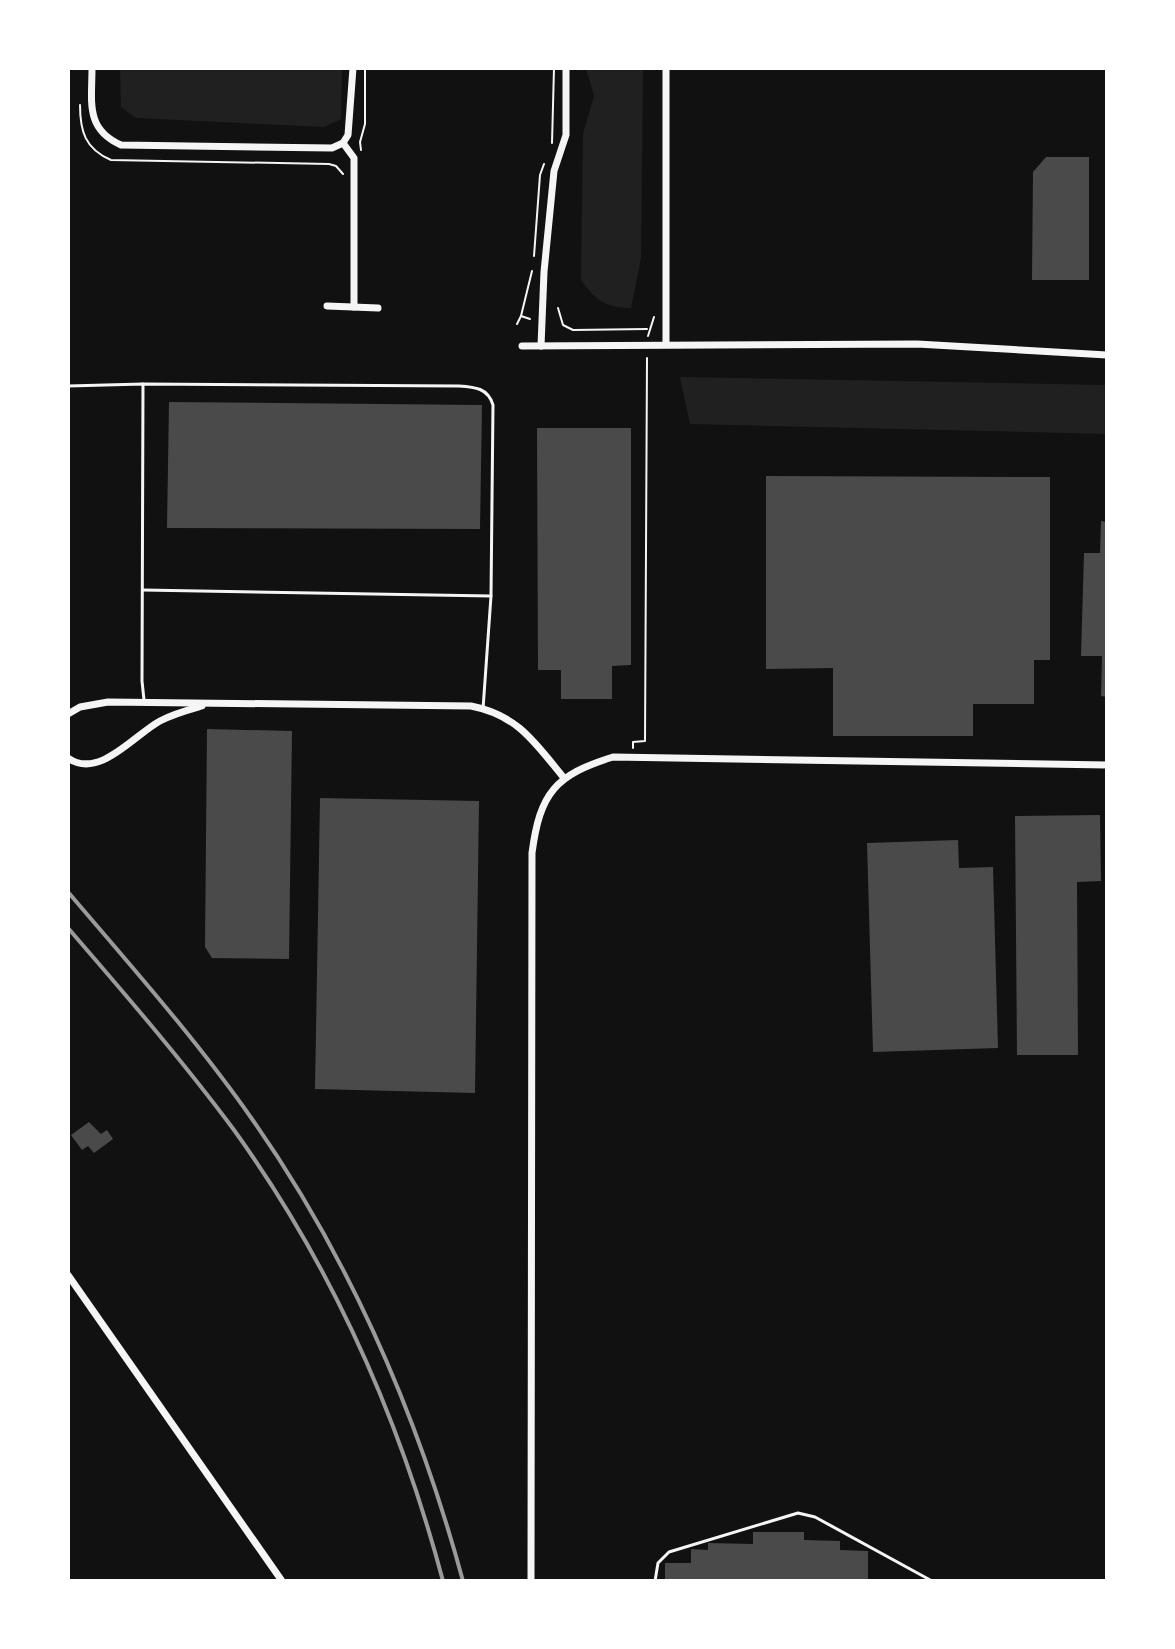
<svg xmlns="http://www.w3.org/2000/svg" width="1175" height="1649" font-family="Ubuntu,sans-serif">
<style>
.green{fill:#202020}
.building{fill:#4a4a4a}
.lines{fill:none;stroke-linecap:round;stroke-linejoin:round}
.path{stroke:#f5f5f5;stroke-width:2}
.service{stroke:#f5f5f5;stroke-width:3}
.minor{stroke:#f5f5f5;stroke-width:7}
.rail{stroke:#9a9a9a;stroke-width:4}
</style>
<rect width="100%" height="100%" fill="#111"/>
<g class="green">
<polygon points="120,68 342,68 341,119 324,127 136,118 121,107"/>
<path d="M586,68H643L641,259L631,308C606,308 595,300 581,280L583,134L594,96Z"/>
<polygon points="680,377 1107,385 1107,434 690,424"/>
</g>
<g class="building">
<polygon points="1046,157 1089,157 1089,280 1032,280 1033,172"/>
<polygon points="169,402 482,405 480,529 167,528"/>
<polygon points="537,428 631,428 631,665 612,666 612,699 561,699 561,670 538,670"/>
<polygon points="766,476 1050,477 1050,660 1034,660 1034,704 973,704 973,736 833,736 833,668 766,669"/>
<polygon points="1101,521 1107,522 1107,697 1101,696 1102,656 1081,656 1084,553 1100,553"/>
<polygon points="207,729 292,731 289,959 212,958 205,947"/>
<polygon points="320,798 479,801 475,1093 315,1089"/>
<polygon points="1100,815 1101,881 1077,882 1078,1055 1017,1055 1015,816"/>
<polygon points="958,840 959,868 993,867 998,1048 873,1052 867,843"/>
<polygon points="89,1122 101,1134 107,1130 113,1139 94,1153 88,1146 82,1150 71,1135"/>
<polygon points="753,1532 804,1532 804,1540 840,1541 840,1550 868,1551 868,1581 665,1581 665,1563 691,1563 691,1549 708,1550 708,1543 753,1544"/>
</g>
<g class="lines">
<g class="path">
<path d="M80,105C80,131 85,149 111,160L329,164L336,166L343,174"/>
<polyline points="552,143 554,68"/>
<polyline points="361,150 360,142 365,124 365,68"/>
<polyline points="534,256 540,175 544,164"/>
<polyline points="558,308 563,325 573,330 647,329"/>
<polyline points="521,316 532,271"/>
<polyline points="517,324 521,316 530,319"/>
<polyline points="648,336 654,317"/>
<polyline points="633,748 633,742 645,741 647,358"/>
</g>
<g class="service">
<polyline points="143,384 142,681 144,700"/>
<path d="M68,386L143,384L459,386C475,387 488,388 493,405L491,596L483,709"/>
<polyline points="143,590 491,596"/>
<polyline points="655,1581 658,1563 669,1552 798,1513 815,1517 932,1581"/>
</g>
<g class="minor">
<path d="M92,68C92,102 85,129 121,145L332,148L343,143L348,135L353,68"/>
<polyline points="343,143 354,158 354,307"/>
<polyline points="327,306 378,308"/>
<polyline points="666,344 666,68"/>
<polyline points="522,346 917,344 1107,355"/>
<polyline points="541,346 544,272 554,171 566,135 566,68"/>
<path d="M68,714L80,707L108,702L471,706C518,715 535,743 564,778"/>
<path d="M68,758C99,780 134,735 160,721C173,714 188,710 202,706"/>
<polyline points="68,1275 282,1581"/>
<path d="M531,1581L532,853C540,793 555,775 613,757L1107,765"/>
</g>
<g class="rail">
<path d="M68,892C131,966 196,1039 252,1119C350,1259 418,1416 463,1581"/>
<path d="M68,928C125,994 182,1060 234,1130C332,1266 400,1420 443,1581"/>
</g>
</g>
<rect width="1175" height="1649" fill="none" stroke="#ffffff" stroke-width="140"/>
</svg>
